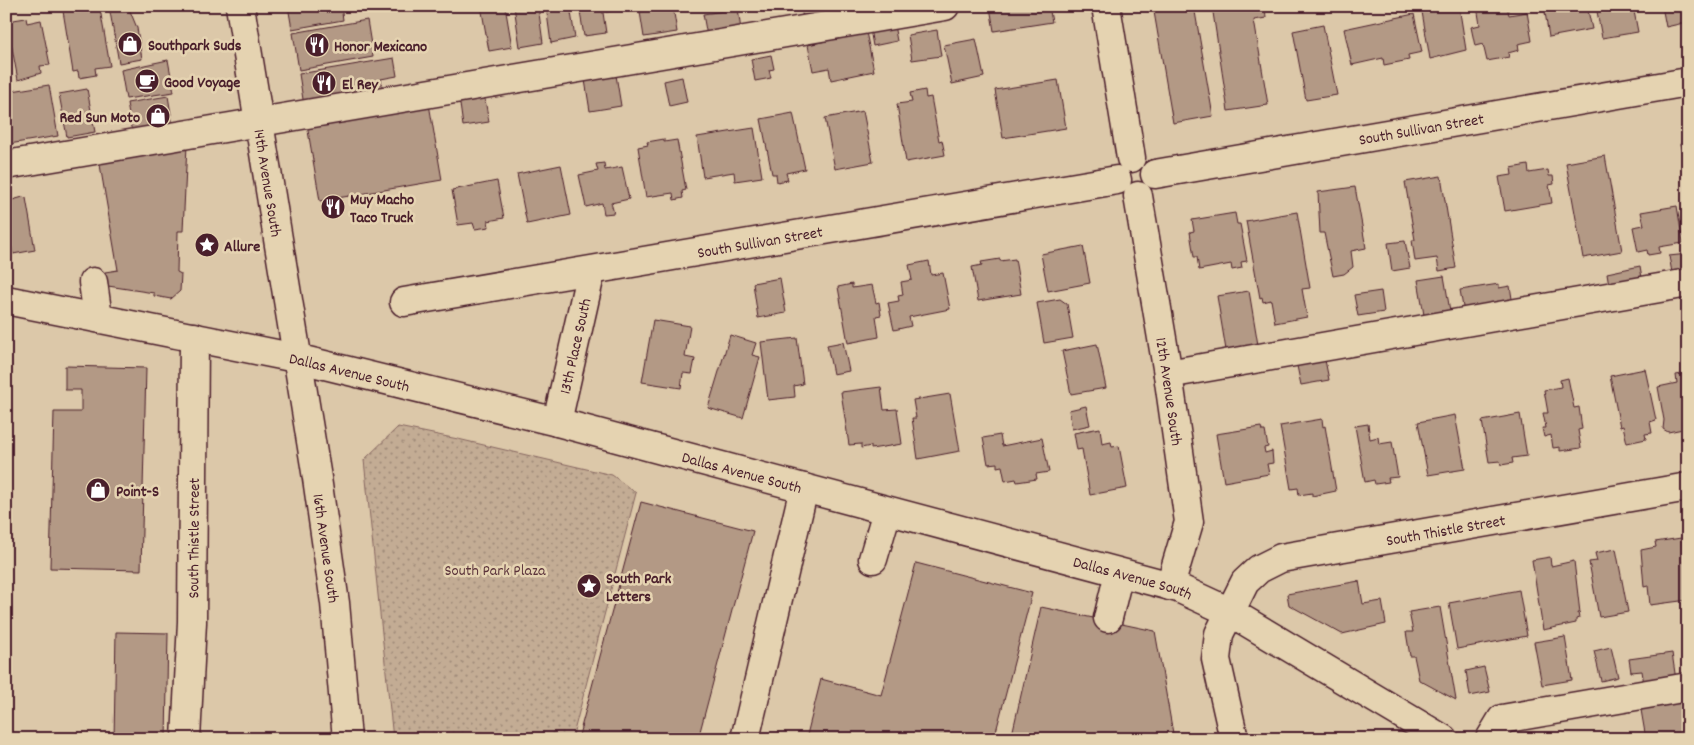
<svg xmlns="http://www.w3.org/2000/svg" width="1694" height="745" font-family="Dekko,sans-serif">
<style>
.green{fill:url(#green-dots);stroke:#866660}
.building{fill:#b39985;stroke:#4a1f2b}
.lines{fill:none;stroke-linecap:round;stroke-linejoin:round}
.minor-casing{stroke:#4a1f2b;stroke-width:31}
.major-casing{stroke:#4a1f2b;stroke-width:31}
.minor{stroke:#e5d3b1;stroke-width:28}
.major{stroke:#e5d3b1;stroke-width:28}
.labels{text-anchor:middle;stroke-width:5;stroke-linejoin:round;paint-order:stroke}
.poi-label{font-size:16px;font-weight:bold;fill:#4a1f2b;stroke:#e5d3b1;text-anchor:start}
.street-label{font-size:16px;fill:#4a1f2b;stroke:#e5d3b1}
.park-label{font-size:16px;fill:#5c343b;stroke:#e5d3b1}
</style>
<defs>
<pattern id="green-dots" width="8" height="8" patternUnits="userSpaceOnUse" patternTransform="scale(1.25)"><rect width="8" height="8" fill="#c3ac94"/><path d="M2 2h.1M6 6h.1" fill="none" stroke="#a08b79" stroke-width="1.8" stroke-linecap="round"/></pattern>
</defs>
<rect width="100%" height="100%" fill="#dcc8a9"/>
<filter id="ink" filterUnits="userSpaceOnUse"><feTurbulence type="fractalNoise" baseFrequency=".02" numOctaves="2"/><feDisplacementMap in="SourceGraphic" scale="10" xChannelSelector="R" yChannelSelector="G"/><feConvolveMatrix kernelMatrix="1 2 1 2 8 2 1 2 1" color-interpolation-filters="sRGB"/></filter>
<g filter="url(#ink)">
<polygon class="green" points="398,427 458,439 612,475 636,493 572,739 393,739 364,460"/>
<g class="building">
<polygon points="109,6 128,6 137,28 142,59 119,63"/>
<polygon points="288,6 341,6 343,20 292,29"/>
<polygon points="481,6 505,6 512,47 489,51"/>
<polygon points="514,6 538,6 543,43 520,47"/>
<polygon points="546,6 570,6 575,38 551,43"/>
<polygon points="579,6 602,6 606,33 584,36"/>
<polygon points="605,6 616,6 617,10 606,12"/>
<polygon points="850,6 851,16 804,25 801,7"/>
<polygon points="1049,6 1052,22 994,31 990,7"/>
<polygon points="1153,6 1194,6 1213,116 1173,123"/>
<polygon points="1212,6 1265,6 1266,18 1254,20 1268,105 1228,111"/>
<polygon points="1421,6 1459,6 1466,50 1430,59"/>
<polygon points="1477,6 1507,6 1509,15 1527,12 1532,41 1518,44 1519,50 1508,53 1509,57 1487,61 1483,44 1475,46 1471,27 1480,25"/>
<polygon points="1544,6 1587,6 1592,29 1549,37"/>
<polygon points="1596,6 1633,6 1638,32 1602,38"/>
<polygon points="1662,6 1687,6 1688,22 1666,27"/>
<polygon points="673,7 677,32 644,37 640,12"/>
<polygon points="81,8 82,12 94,8 100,9 110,66 95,68 96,75 79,78 78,71 73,72 63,11"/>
<polygon points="738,9 741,30 707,36 703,14"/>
<polygon points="1414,14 1422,52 1408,55 1409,60 1384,65 1383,58 1352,65 1344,29"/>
<polygon points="26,18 27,23 41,20 50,65 40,66 41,73 18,80 7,21"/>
<polygon points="367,20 373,57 299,70 293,33"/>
<polygon points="894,25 897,41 873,46 870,29"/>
<polygon points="1323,25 1337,95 1306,100 1293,31"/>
<polygon points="937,30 941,56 912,60 908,35"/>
<polygon points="866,32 874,71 831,80 829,68 813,71 808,45"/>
<polygon points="976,39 984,77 952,84 944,45"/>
<polygon points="771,55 774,69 769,70 771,78 755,81 751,59"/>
<polygon points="394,58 397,76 381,79 384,98 305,112 299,74"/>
<polygon points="168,60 174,92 126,99 121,70"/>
<polygon points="616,75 621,106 590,111 585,80"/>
<polygon points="682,77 687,102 669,106 664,81"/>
<polygon points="1058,80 1066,128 1003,138 995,90"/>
<polygon points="49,85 58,136 9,144 6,127 6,92"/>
<polygon points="87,89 95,132 67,137 59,94"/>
<polygon points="925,90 926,98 931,97 939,141 942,140 945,155 906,162 897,104 912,102 910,93"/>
<polygon points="484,94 489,122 463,126 459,97"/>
<polygon points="168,96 174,132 133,139 127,103"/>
<polygon points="429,104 442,180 320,201 307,125"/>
<polygon points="863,111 873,162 835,169 825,118"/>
<polygon points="793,113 805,169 786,173 788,180 777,182 776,174 772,174 761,119"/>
<polygon points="754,128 762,177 735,181 734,172 703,177 697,137"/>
<polygon points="664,139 664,142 677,140 686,190 682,191 683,198 674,200 673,193 646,197 638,147 648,145 647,142"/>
<polygon points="1688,143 1688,182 1680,144"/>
<polygon points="187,145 183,231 178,231 177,272 181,274 180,291 171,299 154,296 154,293 108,286 105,272 118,270 99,159"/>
<polygon points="1605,156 1622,251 1583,258 1566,163"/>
<polygon points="604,163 605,170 622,167 629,199 611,203 614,213 604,214 602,203 586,207 579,175 598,171 596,164"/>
<polygon points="561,165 571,215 527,224 517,174"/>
<polygon points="1528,165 1529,173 1548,170 1549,176 1553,176 1554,184 1549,185 1552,203 1505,211 1499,177 1512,175 1511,168"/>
<polygon points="1441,176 1456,268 1439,271 1437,258 1415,261 1412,240 1415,240 1405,182"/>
<polygon points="497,181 504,218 488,221 489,227 475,229 473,223 458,225 452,190"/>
<polygon points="1355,187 1366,248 1351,251 1353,267 1344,274 1333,276 1324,233 1320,233 1318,192"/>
<polygon points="6,188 9,201 23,197 26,198 35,250 13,254 12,247 6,248"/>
<polygon points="1677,206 1683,243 1659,247 1660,253 1648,255 1647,250 1638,252 1633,227 1644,225 1641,212"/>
<polygon points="1297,212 1310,288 1302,289 1307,317 1275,323 1271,300 1263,302 1262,297 1260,298 1246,221"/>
<polygon points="1235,213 1237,224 1240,224 1247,261 1241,262 1242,268 1232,270 1231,264 1199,270 1197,257 1194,257 1190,232 1194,231 1192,220"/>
<polygon points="1405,241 1410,268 1392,271 1388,243"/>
<polygon points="1083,246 1090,283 1048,291 1041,254"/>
<polygon points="1688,254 1688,275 1673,278 1669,256"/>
<polygon points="1000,259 1000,261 1015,259 1021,294 978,301 972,267 982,265 981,262"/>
<polygon points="929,261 931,275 943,273 950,309 909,317 911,326 894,330 888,303 899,301 898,296 903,295 901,282 912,280 909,265"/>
<polygon points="1640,266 1643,284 1610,291 1607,273"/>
<polygon points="1444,276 1450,311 1424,315 1418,280"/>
<polygon points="780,278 786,313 758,318 753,283"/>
<polygon points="852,284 852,288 872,285 876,303 879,302 881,315 876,316 879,337 848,343 838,287"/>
<polygon points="1499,284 1499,288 1510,286 1513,305 1464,313 1460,290"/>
<polygon points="1249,291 1258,345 1226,350 1217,296"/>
<polygon points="1381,291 1384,312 1358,316 1354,295"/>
<polygon points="1060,299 1067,304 1073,338 1044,343 1037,303"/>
<polygon points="653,320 690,326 685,357 695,359 692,374 683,373 681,388 642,382"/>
<polygon points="730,335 756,343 752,355 760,357 743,418 708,408"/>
<polygon points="797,338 803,384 794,386 795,397 768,400 761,342"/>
<polygon points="843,342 849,371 833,374 827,345"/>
<polygon points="1097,344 1106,388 1071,394 1062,351"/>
<polygon points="1325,360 1329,380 1301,385 1297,366"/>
<polygon points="65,366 146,368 141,570 50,568 54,412 81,412 81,390 65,390"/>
<polygon points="1645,369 1656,420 1650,422 1652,433 1645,434 1646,439 1627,443 1623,426 1620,427 1610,376"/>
<polygon points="1688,373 1688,428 1668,432 1663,429 1664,420 1658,387 1677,383 1676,375"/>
<polygon points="1568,378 1574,408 1579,407 1582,429 1578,430 1581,448 1560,451 1560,447 1553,448 1551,435 1544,437 1542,428 1546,428 1543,413 1548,413 1544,390 1561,387 1560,380"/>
<polygon points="881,387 884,410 897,409 902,444 871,449 871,446 861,448 861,444 849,445 841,392"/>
<polygon points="950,394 960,451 918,459 912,418 916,418 913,400"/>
<polygon points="1086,406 1090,425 1072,429 1069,410"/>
<polygon points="1520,414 1527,456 1512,458 1513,463 1501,465 1500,461 1489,462 1482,421"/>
<polygon points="1455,415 1465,469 1428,475 1418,422"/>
<polygon points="1322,419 1323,427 1325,426 1336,491 1312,496 1312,493 1299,495 1298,488 1291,489 1280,426"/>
<polygon points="1368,424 1370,439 1378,437 1379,444 1392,442 1398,477 1388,478 1389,482 1375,484 1374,480 1365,482 1355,426"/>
<polygon points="1261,427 1262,431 1265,431 1268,447 1264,448 1265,453 1272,451 1273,463 1267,464 1269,474 1224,482 1216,434"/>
<polygon points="1100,428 1102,444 1111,442 1112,447 1119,446 1127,488 1090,495 1082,449 1077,450 1074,433"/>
<polygon points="1000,435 1002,446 1042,438 1049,472 1036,474 1037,479 1017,482 1016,479 1005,481 1002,466 997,467 997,463 988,464 983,438"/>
<polygon points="641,502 753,531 698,739 578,739"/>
<polygon points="1681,538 1688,580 1688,600 1650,605 1648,586 1644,587 1641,550 1656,547 1655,542"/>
<polygon points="1616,549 1628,612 1599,617 1589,562 1597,561 1595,553"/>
<polygon points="1550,557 1551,566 1574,561 1580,613 1578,613 1579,618 1576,619 1576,623 1543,630 1532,560"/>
<polygon points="916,563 1032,593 994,739 806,739 821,679 881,695"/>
<polygon points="1359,581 1363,604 1382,601 1386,624 1342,634 1289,605 1287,594"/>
<polygon points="1519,590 1527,636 1457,649 1449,603"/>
<polygon points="1041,607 1155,631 1174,739 1011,739"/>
<polygon points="1440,607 1456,700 1419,680 1414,656 1410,656 1406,632 1413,632 1409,612"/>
<polygon points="116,632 168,633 166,739 114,739"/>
<polygon points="1565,637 1572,680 1542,685 1534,642"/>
<polygon points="1611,647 1618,677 1601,681 1594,651"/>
<polygon points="1672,653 1676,680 1644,684 1642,671 1631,672 1629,659"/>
<polygon points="1484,667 1490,692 1470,696 1466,671"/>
<polygon points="1686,696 1688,739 1646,739 1640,704"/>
</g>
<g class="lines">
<defs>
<g id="minor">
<polyline points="1106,6 1131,158"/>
<polyline points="6,165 945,6"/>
<path id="s1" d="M1155,174L1688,82"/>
<path id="s2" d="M1138,196L1168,374L1189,522L1170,586"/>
<polyline points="93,282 98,318"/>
<path id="s3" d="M6,300L296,358L557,422L1178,588L1230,612L1443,739"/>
<path id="s4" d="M404,302L1117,180"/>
<polyline points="1168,374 1688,283"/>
<path id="s5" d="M557,422L591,271"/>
<polyline points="873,559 887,511"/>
<polyline points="1108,618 1119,573"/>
<path id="s6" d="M186,739L192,622L194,337"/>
<polyline points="745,739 804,488"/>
<path id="s7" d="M1234,739L1216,659L1219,634L1245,582L1259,569L1281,558L1688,487"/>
<polyline points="1490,739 1502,719 1688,687"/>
</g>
<g id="major">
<path id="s8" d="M240,6L317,478L335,603L347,739"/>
</g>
</defs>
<use href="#minor" class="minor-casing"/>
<use href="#major" class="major-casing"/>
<use href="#minor" class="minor"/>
<use href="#major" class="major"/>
</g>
</g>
<defs>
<symbol id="shop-disc" viewBox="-11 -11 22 22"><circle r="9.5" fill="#4a1f2b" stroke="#e5d3b1"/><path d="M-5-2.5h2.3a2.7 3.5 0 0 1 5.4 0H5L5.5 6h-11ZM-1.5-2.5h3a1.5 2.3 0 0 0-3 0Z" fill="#fff"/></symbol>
<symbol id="restaurant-disc" viewBox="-11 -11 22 22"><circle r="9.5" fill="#4a1f2b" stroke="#e5d3b1"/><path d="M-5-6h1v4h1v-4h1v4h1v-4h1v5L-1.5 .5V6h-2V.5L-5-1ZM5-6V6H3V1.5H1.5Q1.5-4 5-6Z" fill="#fff"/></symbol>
<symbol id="cafe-disc" viewBox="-11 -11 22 22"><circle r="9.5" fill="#4a1f2b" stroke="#e5d3b1"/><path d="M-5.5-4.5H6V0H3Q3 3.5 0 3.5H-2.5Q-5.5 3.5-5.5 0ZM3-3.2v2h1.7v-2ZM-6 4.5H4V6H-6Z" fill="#fff"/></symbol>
<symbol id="sight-disc" viewBox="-11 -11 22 22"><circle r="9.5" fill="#4a1f2b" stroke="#e5d3b1"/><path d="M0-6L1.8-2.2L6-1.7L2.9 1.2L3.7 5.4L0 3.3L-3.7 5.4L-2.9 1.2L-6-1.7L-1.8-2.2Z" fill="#fff"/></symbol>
</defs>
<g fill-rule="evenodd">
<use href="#shop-disc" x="116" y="30" width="28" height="28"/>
<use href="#restaurant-disc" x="303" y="31" width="28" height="28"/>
<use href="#cafe-disc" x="133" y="67" width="28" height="28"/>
<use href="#restaurant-disc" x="310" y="69" width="28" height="28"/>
<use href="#shop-disc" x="144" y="102" width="28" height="28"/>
<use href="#restaurant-disc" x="319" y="193" width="28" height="28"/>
<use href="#sight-disc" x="193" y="231" width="28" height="28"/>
<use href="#shop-disc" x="84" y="476" width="28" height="28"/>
<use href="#sight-disc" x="575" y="572" width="28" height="28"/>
</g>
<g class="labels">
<g class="poi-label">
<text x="148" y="50">Southpark Suds</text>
<text x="334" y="51">Honor Mexicano</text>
<text x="164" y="87">Good Voyage</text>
<text x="342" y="89">El Rey</text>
<text x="140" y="122" text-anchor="end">Red Sun Moto</text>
<text x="350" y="204">Muy Macho<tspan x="350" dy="18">Taco Truck</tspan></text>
<text x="224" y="251">Allure</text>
<text x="116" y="496">Point-S</text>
<text x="606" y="583">South Park<tspan x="606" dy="18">Letters</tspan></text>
</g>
<g class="street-label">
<text dy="6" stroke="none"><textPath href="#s1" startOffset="270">South Sullivan Street</textPath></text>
<text dy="6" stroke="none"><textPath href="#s8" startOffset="179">14th Avenue South</textPath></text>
<text dy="6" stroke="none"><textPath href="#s4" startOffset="361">South Sullivan Street</textPath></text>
<text dy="6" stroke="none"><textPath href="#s5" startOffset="78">13th Place South</textPath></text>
<text dy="6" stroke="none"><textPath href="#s3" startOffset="351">Dallas Avenue South</textPath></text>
<text dy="6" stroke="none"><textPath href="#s2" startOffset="198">12th Avenue South</textPath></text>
<text dy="6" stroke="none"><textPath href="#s3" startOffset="756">Dallas Avenue South</textPath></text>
<text dy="6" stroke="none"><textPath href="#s7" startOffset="376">South Thistle Street</textPath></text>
<text dy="6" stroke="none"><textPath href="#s6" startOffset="201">South Thistle Street</textPath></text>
<text dy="6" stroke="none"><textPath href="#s8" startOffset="549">16th Avenue South</textPath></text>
<text dy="6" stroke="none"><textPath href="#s3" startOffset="1161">Dallas Avenue South</textPath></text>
</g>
<g class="park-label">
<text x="495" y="575">South Park Plaza</text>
</g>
</g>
<rect width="1694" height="745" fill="none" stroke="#e5d3b1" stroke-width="25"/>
<rect x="12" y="12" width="1669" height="720" fill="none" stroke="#4a1f2b" stroke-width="2" filter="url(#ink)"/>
</svg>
